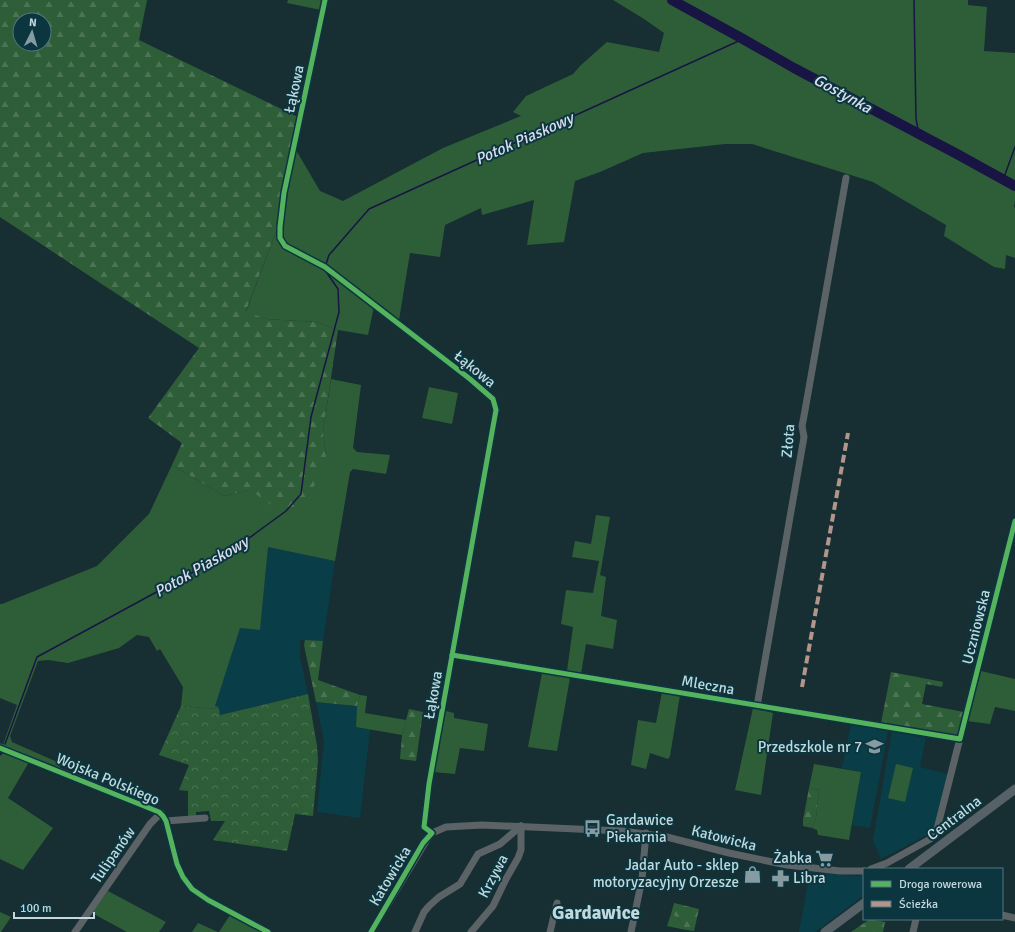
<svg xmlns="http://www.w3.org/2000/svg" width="1015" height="932" font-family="Signika,sans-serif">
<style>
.built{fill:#093e49}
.green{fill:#2e5e38}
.forest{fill:url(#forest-firs);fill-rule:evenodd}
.park{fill:url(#park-crowns)}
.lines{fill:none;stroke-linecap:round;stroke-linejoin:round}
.stream{stroke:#181545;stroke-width:1.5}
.river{stroke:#181545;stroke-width:10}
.minor{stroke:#5c6366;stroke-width:7}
.major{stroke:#566267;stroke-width:9}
.quiet{stroke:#b2968c;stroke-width:4;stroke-dasharray:8 4;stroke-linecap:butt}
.cycleway-casing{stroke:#0b363f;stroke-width:8}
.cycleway{stroke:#56b35d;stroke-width:5}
.labels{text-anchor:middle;stroke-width:4;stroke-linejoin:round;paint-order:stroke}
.street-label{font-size:15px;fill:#c2d8dd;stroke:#0b363f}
.poi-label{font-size:15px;fill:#c2d8dd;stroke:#0b363f;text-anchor:end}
.water-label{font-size:16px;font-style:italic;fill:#dbddef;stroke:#0b363f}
.district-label{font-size:19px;font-weight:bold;fill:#c2d8dd;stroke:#0b363f}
</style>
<defs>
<pattern id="forest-firs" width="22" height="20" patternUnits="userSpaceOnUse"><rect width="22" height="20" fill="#2e5e38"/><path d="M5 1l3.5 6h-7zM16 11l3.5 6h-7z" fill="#4b7454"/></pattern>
<pattern id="park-crowns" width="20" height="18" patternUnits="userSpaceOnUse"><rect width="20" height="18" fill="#2e5e38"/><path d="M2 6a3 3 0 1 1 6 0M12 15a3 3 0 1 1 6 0" fill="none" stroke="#4b7454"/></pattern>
</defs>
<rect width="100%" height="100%" fill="#172e33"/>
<g class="built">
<polygon points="268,547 335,561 323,641 300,640 300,657 308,694 220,715 218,707 214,706 240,628 260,630"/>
<polygon points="316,702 357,706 356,727 370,729 360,818 317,812 324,741"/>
<polygon points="851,725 888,731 870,828 852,825 861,772 842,768"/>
<polygon points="892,732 926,738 920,767 948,774 935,829 930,828 929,833 925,836 881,859 873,840"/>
<polygon points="810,872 857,876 864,875 864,895 815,932 799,932"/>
</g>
<g class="green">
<polygon points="288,0 323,0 321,10 287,3"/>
<polygon points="613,0 968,0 968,5 987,7 984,51 1015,53 1015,201 1014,207 1015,208 1015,258 1006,255 1005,269 994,267 944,236 946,225 873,182 752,144 725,144 643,153 600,172 575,181 564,242 527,245 534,200 482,215 481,208 445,225 440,257 410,253 399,320 375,302 368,335 338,330 317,322 266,319 246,312 277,229 296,150 320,191 343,201 443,148 521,116 513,112 526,96 573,74 581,65 607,42 659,52 664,33 644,19"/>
<polygon points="331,379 361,385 353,448 357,452 390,455 386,474 353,469 350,472 335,561 268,547 260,630 240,628 215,706 218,707 219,709 181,706 183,687 160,649 157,651 149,637 137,635 119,648 68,663 48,660 38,661 10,736 12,742 64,765 59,767 3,745 17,705 0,698 0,604 2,604 97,566 149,514 172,465 224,496 250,490 326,456 323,432"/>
<polygon points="429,387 458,393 452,424 422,418"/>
<polygon points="596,515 610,517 600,575 606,577 601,616 617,620 613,649 586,644 581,674 567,671 573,627 561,624 566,590 593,593 599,561 572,557 575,541 591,544"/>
<polygon points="981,671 1015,679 1015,711 995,707 990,724 967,721"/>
<polygon points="542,673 570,678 557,751 528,747"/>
<polygon points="662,692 680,695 670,756 668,759 650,753 646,769 631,765 638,720 656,723"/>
<polygon points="360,695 367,696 365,713 406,720 402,735 356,727 357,706"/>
<polygon points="753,708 773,713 761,795 735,790"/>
<polygon points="446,711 454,713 454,718 488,724 484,751 460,748 455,774 433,772"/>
<polygon points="7,753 29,762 8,798 53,828 23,870 0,859 0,754"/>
<polygon points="814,764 861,772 849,840 818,835 817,830 812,828 816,818 819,790 809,788"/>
<polygon points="896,764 913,768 905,802 888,798"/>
<polygon points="108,891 166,922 159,932 127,932 92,913"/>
<polygon points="0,912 11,917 1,932 0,932"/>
<polygon points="671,914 678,918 686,930 667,926"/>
<polygon points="230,915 262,932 219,932"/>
<polygon points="198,923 218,932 192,932"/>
</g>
<g class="forest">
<path d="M0,0H147L139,40L300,118L277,229L246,311L266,319L317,322L338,330L323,432L326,456L320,473L308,499L289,517L250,490L224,496L172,465L182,443L148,418L199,348L0,217ZM20,20H44V44H20Z"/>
<polygon points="305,640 323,641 318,680 360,695 357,706 316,702 304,645"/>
<polygon points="891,672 943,682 942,687 926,684 922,704 964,712 957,735 881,723"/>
<polygon points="409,709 423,712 416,761 400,759 402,735"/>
<polygon points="809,788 819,790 816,818 812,828 803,826 803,820"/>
<polygon points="674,903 699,909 694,931 686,930 678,918 671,914"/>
<polygon points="870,919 885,922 883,932 851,932"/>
</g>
<polygon class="park" points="308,694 317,746 318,761 313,816 295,814 287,851 213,840 225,821 211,821 209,811 196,812 196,817 188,817 188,791 179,790 189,765 159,755 181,706 219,709 220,715"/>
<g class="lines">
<g class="stream">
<polyline points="914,0 916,119 919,134"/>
<polyline points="1003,180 1015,147"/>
<polyline points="326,264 329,255 369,209 743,39"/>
<polyline points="5,744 37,657 230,552 286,511 301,494 311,417 339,312 338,289 327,273"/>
<polyline points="0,755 2,753"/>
</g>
<polyline class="river" points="672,0 743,39 794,68 957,154 1015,186"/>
<g class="minor">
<polyline points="325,0 284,193 280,227 280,238 285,246 325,267 470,379 493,399 496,410 429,784 424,827 432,833"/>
<polyline points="452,655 960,739"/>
<polyline points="757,706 804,437 802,426 804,416 846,178"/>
<polyline points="0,747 159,812 163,816 166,821 177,864 183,877 192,889 208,900 268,932"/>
<polyline points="166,821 205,818"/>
<polyline points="871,869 887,863 932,838 936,833 1015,521"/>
<polyline points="1002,915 1015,918"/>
<polyline points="75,932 150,824 161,813"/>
<polyline points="371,932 428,838 432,833 446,827 482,825 622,831 667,837 729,853 787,865 840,871 864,871"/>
<polyline points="415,932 424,912 429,906 439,897 460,884 478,854 500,844 521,826"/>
<polyline points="471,932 493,906 506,879 518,858 521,850 521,826"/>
<polyline points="550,932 557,903"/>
<polyline points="631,932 642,879 646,833"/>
<polyline points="913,932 916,919"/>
</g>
<g class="major">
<polyline points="909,869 1015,789"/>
<polyline points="825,932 864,903"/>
</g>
<polyline class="quiet" points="802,687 848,433"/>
<defs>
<g id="cycleway">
<polyline points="325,0 284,193 280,227 280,238 285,246 325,267 470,379 493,399 496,410 429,784 424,827 432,833 423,843 371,932"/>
<polyline points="452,655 960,739 1015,521"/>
<polyline points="0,748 159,812 163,816 166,821 177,864 183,877 192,889 208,900 268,932"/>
</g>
</defs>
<use href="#cycleway" class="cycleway-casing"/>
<use href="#cycleway" class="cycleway"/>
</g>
<defs>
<symbol id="school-bare" viewBox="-9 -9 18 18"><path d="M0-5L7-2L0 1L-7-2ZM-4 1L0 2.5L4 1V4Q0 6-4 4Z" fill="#869ca2" stroke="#0b363f" stroke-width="2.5" paint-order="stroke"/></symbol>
<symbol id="bus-bare" viewBox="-9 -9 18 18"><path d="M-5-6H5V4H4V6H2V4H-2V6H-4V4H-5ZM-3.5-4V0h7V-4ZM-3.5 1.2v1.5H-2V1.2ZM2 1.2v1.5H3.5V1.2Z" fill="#869ca2" stroke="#0b363f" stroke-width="2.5" paint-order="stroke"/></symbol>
<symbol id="supermarket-bare" viewBox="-9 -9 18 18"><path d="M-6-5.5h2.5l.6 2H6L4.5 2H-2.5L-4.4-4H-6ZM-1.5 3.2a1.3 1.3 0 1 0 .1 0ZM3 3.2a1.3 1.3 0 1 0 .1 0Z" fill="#869ca2" stroke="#0b363f" stroke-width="2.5" paint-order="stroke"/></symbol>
<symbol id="shop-bare" viewBox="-9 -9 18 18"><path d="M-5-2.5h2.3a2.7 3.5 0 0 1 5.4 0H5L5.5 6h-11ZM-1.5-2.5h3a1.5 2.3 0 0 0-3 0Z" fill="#869ca2" stroke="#0b363f" stroke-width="2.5" paint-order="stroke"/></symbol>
<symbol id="pharmacy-bare" viewBox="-9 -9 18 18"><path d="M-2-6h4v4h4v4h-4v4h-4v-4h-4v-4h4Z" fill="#869ca2" stroke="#0b363f" stroke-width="2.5" paint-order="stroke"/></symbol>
</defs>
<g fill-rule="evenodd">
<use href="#school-bare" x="862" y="734" width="25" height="25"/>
<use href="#bus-bare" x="580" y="816" width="25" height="25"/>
<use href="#supermarket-bare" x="812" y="846" width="25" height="25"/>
<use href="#shop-bare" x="740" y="862" width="25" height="25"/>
<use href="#pharmacy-bare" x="768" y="866" width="25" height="25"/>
</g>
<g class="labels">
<g class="street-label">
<text transform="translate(294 89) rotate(-78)" y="5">Łąkowa</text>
<text transform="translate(475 369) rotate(39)" y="5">Łąkowa</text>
<text transform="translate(788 441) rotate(-85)" y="5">Złota</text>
<text transform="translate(976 627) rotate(-76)" y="5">Uczniowska</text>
<text transform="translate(708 685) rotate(10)" y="5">Mleczna</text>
<text transform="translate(433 695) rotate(-80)" y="5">Łąkowa</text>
<text transform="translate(108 779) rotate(23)" y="5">Wojska Polskiego</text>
<text transform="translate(954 818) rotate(-37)" y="5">Centralna</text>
<text transform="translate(724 838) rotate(14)" y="5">Katowicka</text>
<text transform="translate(113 855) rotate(-55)" y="5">Tulipanów</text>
<text transform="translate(390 876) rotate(-59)" y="5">Katowicka</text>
<text transform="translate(493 876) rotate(-62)" y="5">Krzywa</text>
</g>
<g class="poi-label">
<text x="862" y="752">Przedszkole nr 7</text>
<text x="606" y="825" text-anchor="start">Gardawice<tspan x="606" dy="17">Piekarnia</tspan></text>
<text x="812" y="863">Żabka</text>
<text x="739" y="870">Jadar Auto - sklep<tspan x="739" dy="17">motoryzacyjny Orzesze</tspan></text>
<text x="793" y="883" text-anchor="start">Libra</text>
</g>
<g class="water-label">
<text transform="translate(843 93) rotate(29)" y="6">Gostynka</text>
<text transform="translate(524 138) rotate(-24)" y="6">Potok Piaskowy</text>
<text transform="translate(201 566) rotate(-30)" y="6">Potok Piaskowy</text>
</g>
<g class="district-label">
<text x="596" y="919">Gardawice</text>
</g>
</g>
<rect x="863" y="868" width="140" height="52" fill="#0b363f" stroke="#54777e"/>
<rect x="871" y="881" width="20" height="6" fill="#56b35d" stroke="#54777e"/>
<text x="899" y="888" font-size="12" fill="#c2d8dd">Droga rowerowa</text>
<rect x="871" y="901" width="20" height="6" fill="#b2968c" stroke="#54777e"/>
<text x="899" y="908" font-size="12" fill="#c2d8dd">Ścieżka</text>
<g transform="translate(32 32) rotate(5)"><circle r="19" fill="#0b363f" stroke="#54777e"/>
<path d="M0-3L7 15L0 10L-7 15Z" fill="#869ca2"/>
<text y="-6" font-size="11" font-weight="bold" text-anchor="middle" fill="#c2d8dd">N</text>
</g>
<path d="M14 912v6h80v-6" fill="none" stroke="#c2d8dd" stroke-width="2"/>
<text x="20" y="912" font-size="12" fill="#c2d8dd" stroke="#0b363f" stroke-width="3" paint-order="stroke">100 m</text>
</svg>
